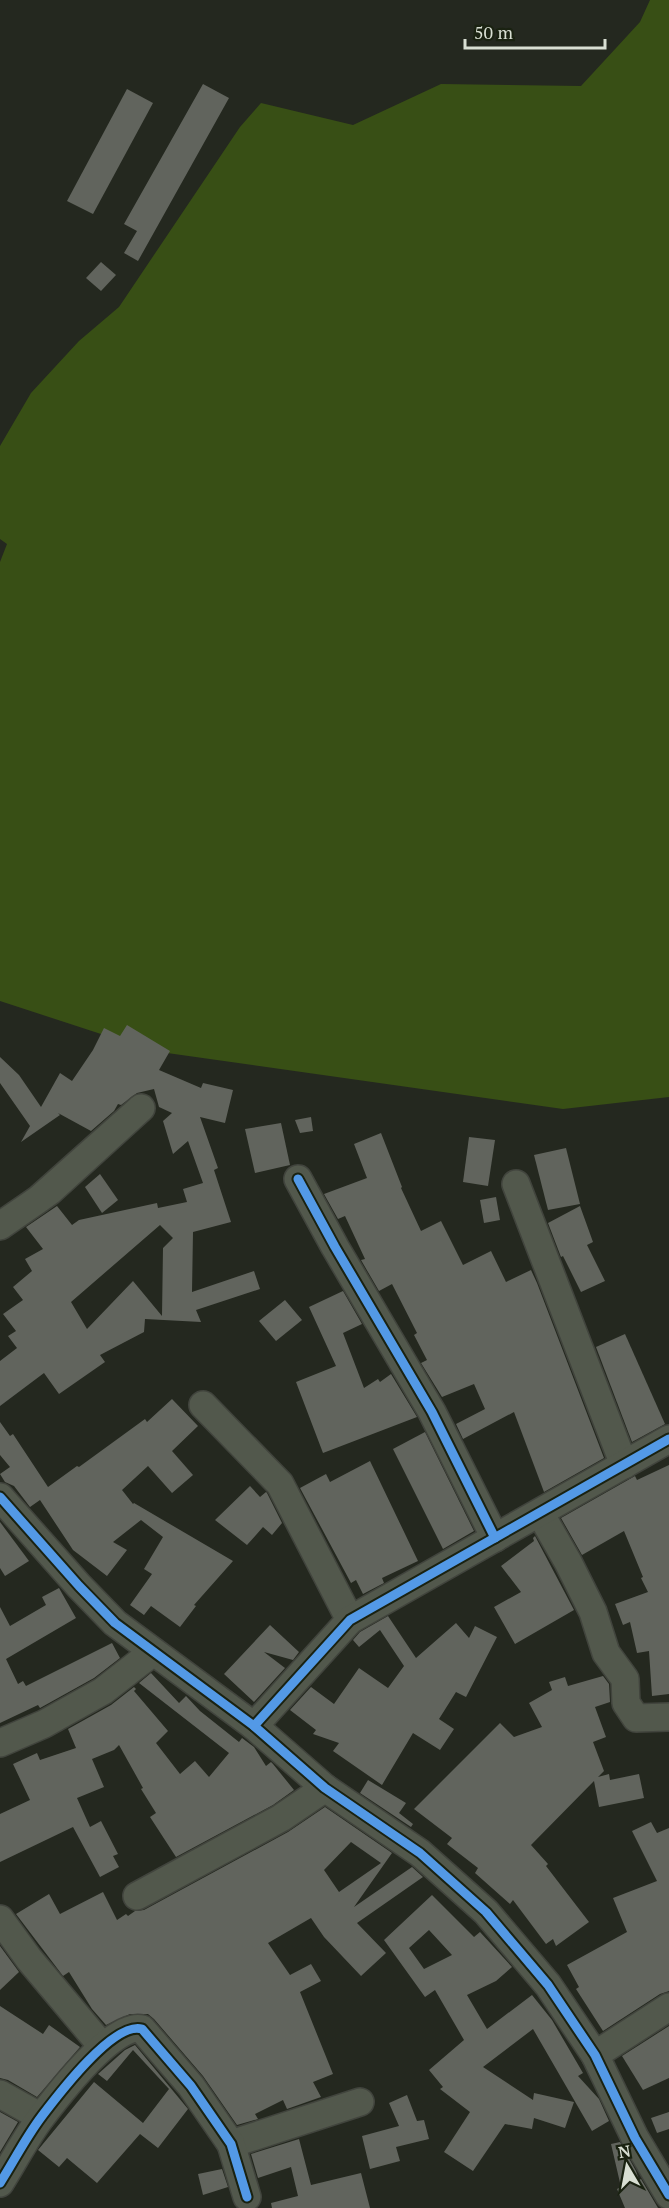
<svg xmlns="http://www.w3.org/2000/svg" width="669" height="2208" font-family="'PT Serif',serif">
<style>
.green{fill:#384f15}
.building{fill:#61645d;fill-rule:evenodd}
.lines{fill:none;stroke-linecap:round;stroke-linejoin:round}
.minor-casing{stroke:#41443d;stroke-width:30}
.minor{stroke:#52584c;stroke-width:27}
.cycleway-casing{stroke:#1a2211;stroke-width:13}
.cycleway{stroke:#5399e6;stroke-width:9}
</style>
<rect width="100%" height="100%" fill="#24281f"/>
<polygon class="green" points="650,0 669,0 669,1097 563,1109 153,1051 0,1001 0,562 7,544 0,539 0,446 31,393 79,341 119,307 240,127 261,103 353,125 441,84 581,86 640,22"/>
<g class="building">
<polygon points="203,84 229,98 138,261 124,253 137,231 124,224"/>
<polygon points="127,89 153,103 93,214 67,201"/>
<polygon points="101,262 116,275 101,291 86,278"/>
<path d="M127,1025L170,1051L159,1070L201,1088L203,1083L233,1090L225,1123L200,1117L218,1168L214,1170L231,1222L193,1232L192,1292L254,1271L260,1289L196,1310L201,1322L145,1319L144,1332L100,1355L105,1362L59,1394L44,1373L0,1406V1361L17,1348L8,1336L16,1331L3,1314L23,1300L13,1287L32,1271L25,1259L43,1249L26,1227L57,1206L72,1225L79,1220L157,1203L158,1208L187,1202L183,1189L203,1183L188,1141L173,1154L163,1121L172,1113L159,1107L154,1089L137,1093L121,1105L118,1104L114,1111L91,1131L58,1113L60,1115L21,1142L30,1126L0,1083V1057L19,1075L41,1107L60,1073L72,1081L93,1050L104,1028L120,1036ZM160,1225L173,1238L163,1248L162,1316L133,1281L87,1329L71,1302Z"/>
<polygon points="311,1117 313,1131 300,1133 295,1120"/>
<polygon points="281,1123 290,1165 255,1173 245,1129"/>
<polygon points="381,1133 402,1187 401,1188 421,1231 441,1221 463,1265 491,1251 506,1282 531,1270 537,1283 604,1458 544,1492 514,1412 463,1439 456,1424 485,1409 474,1384 442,1397 421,1363 427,1360 414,1335 417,1333 392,1284 379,1291 361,1260 365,1259 345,1216 338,1219 324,1194 367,1178 354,1144"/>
<polygon points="469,1137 495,1140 488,1186 463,1182"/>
<polygon points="566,1148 580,1204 548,1210 534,1155"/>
<polygon points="100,1174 118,1200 102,1213 85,1187"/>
<polygon points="496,1197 500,1220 484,1223 480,1200"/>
<polygon points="580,1206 593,1242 587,1245 605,1281 581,1292 563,1256 561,1257 548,1223"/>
<polygon points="343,1291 362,1324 343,1333 364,1388 378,1379 380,1382 391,1374 417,1417 323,1453 296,1382 336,1366 309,1307"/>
<polygon points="285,1300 302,1320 276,1341 259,1321"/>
<polygon points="625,1334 665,1424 632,1442 596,1347"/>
<polygon points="172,1399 198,1426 172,1451 193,1475 172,1493 148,1466 122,1490 133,1504 134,1503 233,1561 194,1605 196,1606 180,1627 151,1606 144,1615 130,1605 152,1574 144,1569 163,1537 141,1520 113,1542 127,1550 107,1576 73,1550 40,1500 30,1507 14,1486 5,1482 0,1474 10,1467 0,1455 0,1422 10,1436 13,1434 48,1487 77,1466 79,1467 145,1419 147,1422"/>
<polygon points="425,1432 474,1531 443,1549 393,1449"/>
<polygon points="370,1461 418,1561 382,1578 384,1583 363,1594 356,1580 351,1583 300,1488 326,1474 330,1482"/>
<polygon points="669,1465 669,1694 652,1696 649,1651 637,1653 630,1622 623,1625 615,1604 648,1592 641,1578 643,1577 624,1531 582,1555 561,1518 635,1476 637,1480"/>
<polygon points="250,1486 260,1497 266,1492 267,1493 282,1523 272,1535 263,1527 247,1545 215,1520"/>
<polygon points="0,1522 29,1561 5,1576 0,1568"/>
<polygon points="535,1536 574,1610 515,1644 494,1607 521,1592 501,1566 534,1541 533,1538"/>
<polygon points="59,1588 76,1618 6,1659 18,1684 23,1681 26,1686 112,1643 120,1658 94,1678 40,1708 38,1705 0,1723 0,1607 10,1626 46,1605 42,1597"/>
<polygon points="388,1616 416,1658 456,1623 469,1638 475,1626 497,1637 466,1697 456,1692 439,1719 454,1729 440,1750 413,1733 382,1785 333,1751 339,1743 313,1734 316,1730 290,1710 311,1687 334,1704 359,1668 388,1688 404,1666 380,1630 359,1647 353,1640 360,1632"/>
<polygon points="270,1625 299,1652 293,1660 264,1652 285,1668 254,1702 224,1674"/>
<polygon points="151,1673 179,1703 186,1696 200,1711 239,1742 242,1738 254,1747 266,1766 271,1762 273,1764 294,1790 273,1805 176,1857 150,1817 156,1813 141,1789 143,1788 119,1745 114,1750 92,1759 104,1787 77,1798 90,1827 101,1821 118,1854 113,1856 119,1867 100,1877 73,1827 0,1862 0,1814 30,1800 13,1764 37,1753 40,1760 76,1748 68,1729 111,1705 134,1687 136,1689 134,1691 168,1731 156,1743 180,1774 195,1761 209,1777 229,1753 139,1683"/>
<polygon points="603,1676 609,1684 610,1702 595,1707 606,1737 593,1742 604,1771 598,1777 609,1774 610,1780 639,1774 644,1798 599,1807 594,1781 531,1845 548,1864 546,1866 589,1922 556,1946 553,1939 546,1944 513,1900 510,1904 475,1873 478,1868 447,1844 452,1838 414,1809 500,1723 514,1737 542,1727 529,1703 552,1690 549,1682 565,1677 568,1686"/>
<polygon points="368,1780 406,1803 399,1813 413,1824 411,1827 360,1793"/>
<path d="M325,1807L392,1853L354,1907L412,1867L423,1877L357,1923L386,1953L361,1976L324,1937L311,1918L268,1943L290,1975L311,1964L321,1981L300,1992L333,2074L313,2082L321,2097L287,2109L283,2100L255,2114L258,2119L237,2125L203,2076L154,2019L148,2014H130L106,2025L92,2009L69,1972L63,1976L16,1914L49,1894L60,1914L103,1892L117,1920L126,1914L128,1916L135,1911L144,1910L288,1832ZM351,1842L381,1863L339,1892L324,1870Z"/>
<polygon points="651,1822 657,1833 669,1828 669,1991 660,1994 603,2031 576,1989 579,1987 567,1965 627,1932 613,1898 657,1881 632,1831"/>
<path d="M432,1895L474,1937L480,1932L512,1967L496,1981L467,1995L487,2029L532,1995L552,2020L583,2073L578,2076L599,2099L609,2121L592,2131L533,2029L483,2067L533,2100L534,2093L574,2102L565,2128L534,2118L532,2129L505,2124L473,2171L444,2152L470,2112L440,2089L443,2087L429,2070L464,2040L435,1990L425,1997L384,1940ZM429,1930L452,1955L424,1969L409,1948Z"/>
<polygon points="0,1946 19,1972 0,1990"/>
<polygon points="0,2006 43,2034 49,2025 80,2047 37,2097 8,2080 0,2078"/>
<polygon points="669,2026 669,2078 643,2090 622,2056"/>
<polygon points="135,2045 188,2109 158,2148 140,2134 97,2183 67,2158 59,2167 38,2150 94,2082 143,2123 169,2089 133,2050 107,2081 98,2074 125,2050"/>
<polygon points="407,2095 417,2121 424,2120 429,2139 396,2147 400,2161 370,2169 362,2136 399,2126 389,2103"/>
<polygon points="0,2112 18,2122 0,2152"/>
<polygon points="669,2112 669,2129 657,2133 651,2118"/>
<polygon points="299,2139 311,2185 361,2173 370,2208 272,2208 271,2203 298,2196 291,2167 258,2178 251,2154"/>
<polygon points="620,2142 636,2171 639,2180 641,2179 658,2208 625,2208 617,2189 621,2187 611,2144"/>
<polygon points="222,2169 228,2187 203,2195 198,2174"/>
</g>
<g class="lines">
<defs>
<g id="minor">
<polyline points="298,1179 335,1247 432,1412 495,1538"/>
<polyline points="516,1184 624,1465"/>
<path d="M0,1226C17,1214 34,1203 50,1191L141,1108L39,1199"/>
<polyline points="203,1405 280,1484 350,1620"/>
<polyline points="0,1497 79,1586 115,1623 254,1726 325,1788 420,1853 486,1912 548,1985 595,2055 635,2138 669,2195"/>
<polyline points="540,1513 568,1562 593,1612 606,1653 625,1679 626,1703 636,1718 669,1717"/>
<polyline points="254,1726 350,1620 669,1439"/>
<polyline points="0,1743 44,1724 103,1691 153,1652"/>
<polyline points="137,1896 281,1818 325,1788"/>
<polyline points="0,1919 29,1959 102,2046"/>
<polyline points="595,2055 669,2007"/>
<polyline points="0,2094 41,2117"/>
<polyline points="231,2144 360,2102"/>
<path d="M0,2183C14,2161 26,2137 42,2116C58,2095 114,2021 142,2029L191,2086L231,2144L247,2197"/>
</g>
</defs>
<use href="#minor" class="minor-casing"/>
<use href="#minor" class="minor"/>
<defs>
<g id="cycleway">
<polyline points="298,1179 335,1247 432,1412 495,1538"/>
<polyline points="0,1497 79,1586 115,1623 254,1726 325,1788 420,1853 486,1912 548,1985 595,2055 635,2138 669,2195"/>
<polyline points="254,1726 350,1620 669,1439"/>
<path d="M0,2183C14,2161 26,2137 42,2116C58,2095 114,2021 142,2029L191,2086L231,2144L247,2197"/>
</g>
</defs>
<use href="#cycleway" class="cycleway-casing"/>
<use href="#cycleway" class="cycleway"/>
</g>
<g transform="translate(627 2166) rotate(350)" stroke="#1a2211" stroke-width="4.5" paint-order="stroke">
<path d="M0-4.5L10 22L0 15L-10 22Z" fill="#d9dfd3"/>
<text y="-9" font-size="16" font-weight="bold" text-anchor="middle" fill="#d9dfd3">N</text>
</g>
<path d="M465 39v9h140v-9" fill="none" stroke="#d9dfd3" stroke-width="3"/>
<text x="474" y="39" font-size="18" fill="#d9dfd3" stroke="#1a2211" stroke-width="4.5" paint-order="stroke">50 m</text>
</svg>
